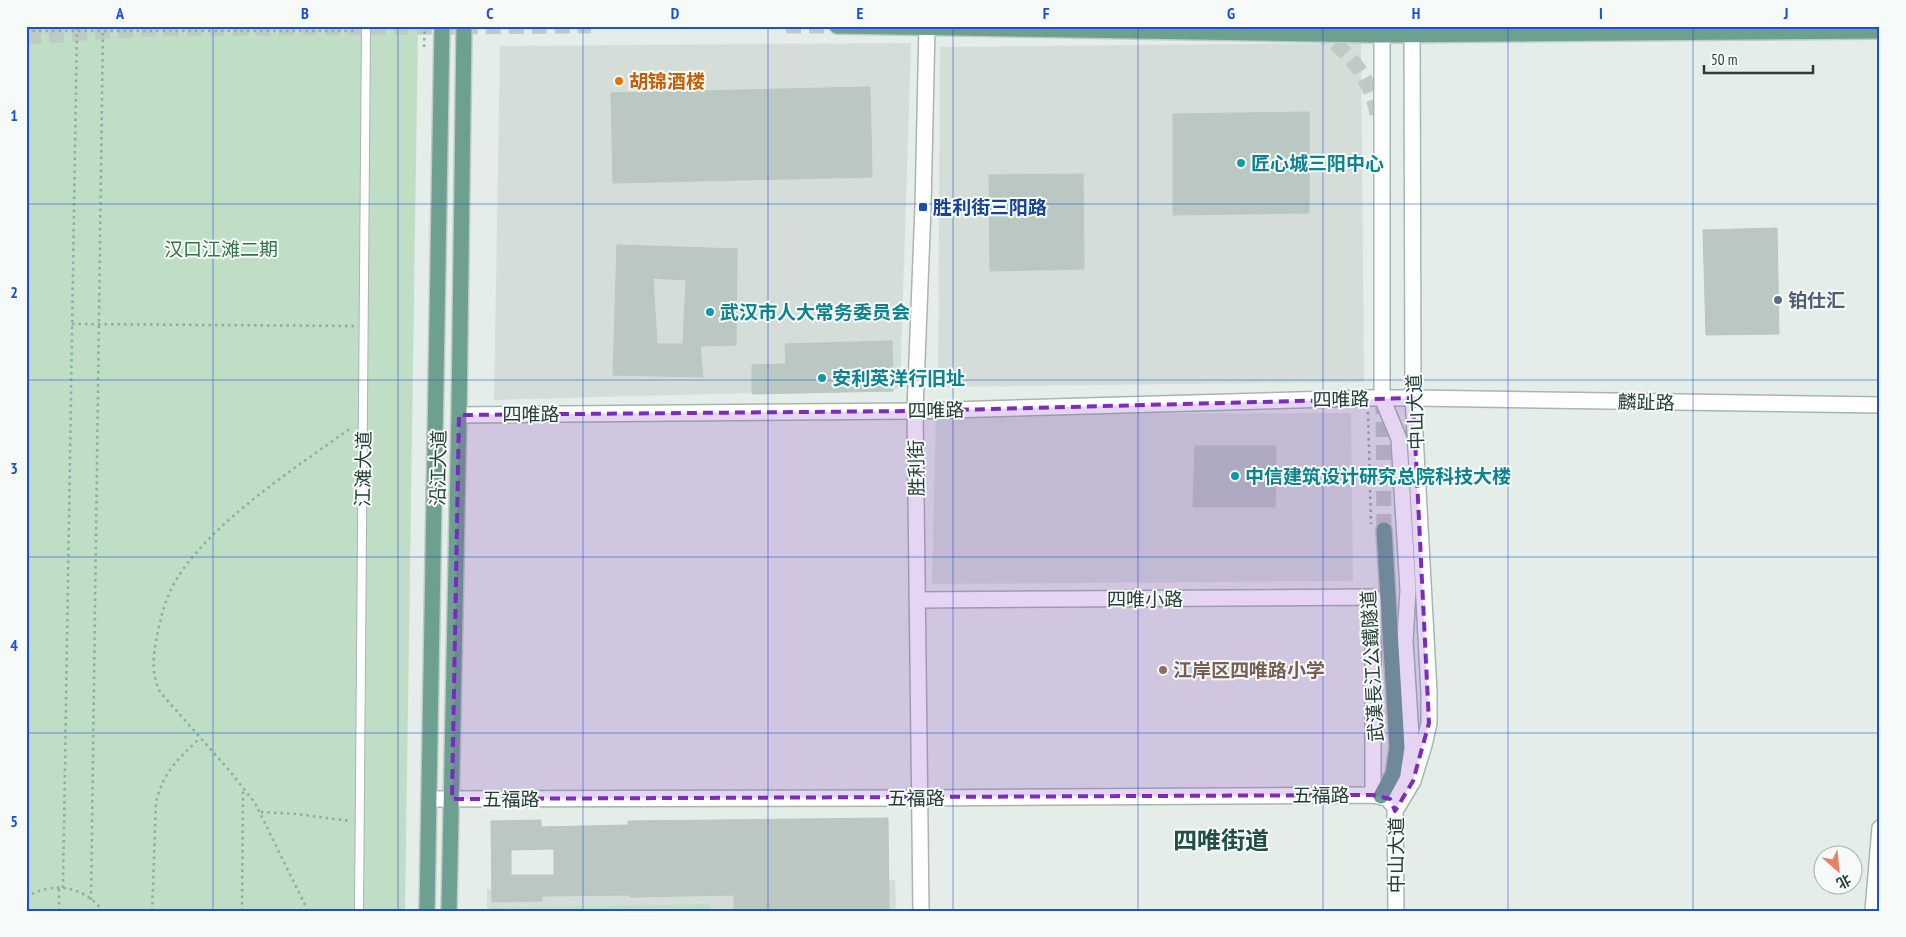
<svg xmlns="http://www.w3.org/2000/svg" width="1906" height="937" font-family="'PT Sans Narrow','Noto Sans SC',sans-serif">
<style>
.built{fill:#d4ddd8}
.green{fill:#c0ddc6}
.building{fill:#bbc8c2;stroke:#b8c7c0;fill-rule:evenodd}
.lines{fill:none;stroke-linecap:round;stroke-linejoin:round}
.primary-tunnel{stroke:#bfcac5;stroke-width:15;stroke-dasharray:15 8;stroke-linecap:butt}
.service-casing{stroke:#a8b5b0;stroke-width:10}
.minor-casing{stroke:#a8b5b0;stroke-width:18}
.tertiary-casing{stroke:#a8b5b0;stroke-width:18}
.secondary-casing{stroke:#a4b8b1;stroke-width:18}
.primary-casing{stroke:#c2c9c7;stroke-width:18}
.path{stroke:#88afa1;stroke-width:2.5;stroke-dasharray:2.5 4;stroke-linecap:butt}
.service{stroke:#fff;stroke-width:8}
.minor{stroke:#fff;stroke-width:15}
.tertiary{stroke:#fff;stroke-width:15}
.secondary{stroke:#fff;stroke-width:15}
.primary{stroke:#6da090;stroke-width:15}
.marked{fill:#7b2cbf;fill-opacity:0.2;stroke:#7b2cbf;stroke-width:4;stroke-dasharray:10 6;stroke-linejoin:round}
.grid{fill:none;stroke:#1d4ed8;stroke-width:1;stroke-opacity:0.55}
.food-dot{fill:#e8710a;stroke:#f6faf8;stroke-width:2}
.culture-dot{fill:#0f9aa8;stroke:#f6faf8;stroke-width:2}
.transit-dot{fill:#1a4fb4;stroke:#f6faf8;stroke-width:2}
.service-dot{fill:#5c6f8a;stroke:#f6faf8;stroke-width:2}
.education-dot{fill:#8d6e63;stroke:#f6faf8;stroke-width:2}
.labels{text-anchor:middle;stroke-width:4;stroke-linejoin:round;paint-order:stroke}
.food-label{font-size:19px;font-weight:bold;fill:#c56008;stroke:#f6faf8;text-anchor:start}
.culture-label{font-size:19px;font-weight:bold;fill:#0d838f;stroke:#f6faf8;text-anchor:start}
.transit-label{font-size:19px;font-weight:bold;fill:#164399;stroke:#f6faf8;text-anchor:start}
.park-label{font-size:19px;fill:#327348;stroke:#f6faf8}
.service-label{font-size:19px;font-weight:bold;fill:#4e5e75;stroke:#f6faf8;text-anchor:start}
.street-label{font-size:19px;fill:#253e36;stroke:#f6faf8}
.education-label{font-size:19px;font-weight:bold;fill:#785e54;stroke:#f6faf8;text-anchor:start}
.district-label{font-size:24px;font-weight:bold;fill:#224f42;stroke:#f6faf8}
.neatline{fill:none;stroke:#1d4ed8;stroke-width:2}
.grid-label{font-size:16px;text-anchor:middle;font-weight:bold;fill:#1d4ed8}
</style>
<rect width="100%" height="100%" fill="#e5ede9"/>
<g class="built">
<polygon points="911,43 900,389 494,400 500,46"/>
<polygon points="1361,43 1364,382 938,387 940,47"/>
<polygon points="1351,413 1353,581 932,584 936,414"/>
<polygon points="895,880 896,911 487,911 487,889"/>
</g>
<g class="green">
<polygon points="26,26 418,26 405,911 26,911"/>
<polygon points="711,904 711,911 490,911 490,908"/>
</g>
<g class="building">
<polygon points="870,87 872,177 613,183 611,93"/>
<polygon points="1309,112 1309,213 1173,215 1173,114"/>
<polygon points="1083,174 1084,269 990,271 989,175"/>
<polygon points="1777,228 1779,334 1706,335 1703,230"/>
<path d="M617,245L737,249L736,345L700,346L703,377L613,375ZM653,278L686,280L683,344H657Z"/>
<polygon points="892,341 893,391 752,394 752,365 786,364 785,344"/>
<polygon points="1195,446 1276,446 1275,507 1193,507"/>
<path d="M888,818L889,911H734V895L630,897V895L542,896V901L492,902L491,821L541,820V827L628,825V821ZM554,849V875H511V850Z"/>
</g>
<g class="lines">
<g class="primary-tunnel">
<polyline points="786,26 850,26"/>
<path d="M1315,32C1350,47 1374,84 1378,121"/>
<polyline points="26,37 144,29 591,26"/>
<polyline points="1383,399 1384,530"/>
</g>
<defs>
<polyline id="service" points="359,911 366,26"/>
<g id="minor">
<polyline points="1413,398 1880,405"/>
<polyline points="917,600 1373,597 1373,795"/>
</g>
<g id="tertiary">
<polyline points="459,415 915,411 1368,398 1413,398"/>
<polyline points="429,799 920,798 1373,795 1390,799 1391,803"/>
<polyline points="921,911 915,411 923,207 927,26"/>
</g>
<g id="secondary">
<polyline points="1382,26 1382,398 1399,439 1408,590 1405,641 1411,735 1408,764 1403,777 1390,799"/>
<polyline points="1396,911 1395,811 1413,781 1424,745 1429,723 1429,692 1413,398 1412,26"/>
<polyline points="1873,911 1880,828"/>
</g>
<g id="primary">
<polyline points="837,26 1382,35 1880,31"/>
<polyline points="1381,796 1393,774 1397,747 1384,530"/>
<polyline points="427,911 442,26"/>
<polyline points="449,911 459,415 464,26"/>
</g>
</defs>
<use href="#service" class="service-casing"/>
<use href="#minor" class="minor-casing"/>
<use href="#tertiary" class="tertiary-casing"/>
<use href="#secondary" class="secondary-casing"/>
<use href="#primary" class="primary-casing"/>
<g class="path">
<polyline points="26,31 357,31"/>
<polyline points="424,47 425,26"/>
<polyline points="72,324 354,326"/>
<polyline points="1368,412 1371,524"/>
<polyline points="261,812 296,814 350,821"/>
<polyline points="63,888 77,26"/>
<path d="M26,897C53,881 84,886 103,911"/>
<polyline points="91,900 103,26"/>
<polyline points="59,911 59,887"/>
<path d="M152,911L156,803C162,773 179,758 200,738"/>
<polyline points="242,911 243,789"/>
<path d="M308,911L255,803L228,769L160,692C151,674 153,655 157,636C161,617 165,599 175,582C208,524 297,467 352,427"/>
</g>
<use href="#service" class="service"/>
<use href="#minor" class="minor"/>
<use href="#tertiary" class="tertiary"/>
<use href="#secondary" class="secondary"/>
<use href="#primary" class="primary"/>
</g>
<path class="marked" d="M1413,398L1429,723L1413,781L1395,811L1390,799L1373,795L452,799L459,415L915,411Z"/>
<path class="grid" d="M213,26V911M398,26V911M583,26V911M768,26V911M953,26V911M1138,26V911M1323,26V911M1508,26V911M1693,26V911M26,204H1880M26,380H1880M26,557H1880M26,733H1880"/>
<circle class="food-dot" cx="619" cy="81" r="5"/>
<g class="culture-dot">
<circle cx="1241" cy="163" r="5"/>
<circle cx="710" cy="312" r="5"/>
<circle cx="822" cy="378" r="5"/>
<circle cx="1235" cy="476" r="5"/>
</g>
<rect class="transit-dot" x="918" y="202" width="10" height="10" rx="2.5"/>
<circle class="service-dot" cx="1778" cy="300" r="5"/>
<circle class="education-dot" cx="1163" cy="670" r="5"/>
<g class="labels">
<g class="food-label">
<text x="629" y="88">胡锦酒楼</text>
</g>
<g class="culture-label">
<text x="1251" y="170">匠心城三阳中心</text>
<text x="720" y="319">武汉市人大常务委员会</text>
<text x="832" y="385">安利英洋行旧址</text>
<text x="1245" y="483">中信建筑设计研究总院科技大楼</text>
</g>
<g class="transit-label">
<text x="933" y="214">胜利街三阳路</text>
</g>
<g class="park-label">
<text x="221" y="256">汉口江滩二期</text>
</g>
<g class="service-label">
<text x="1788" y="307">铂仕汇</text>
</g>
<g class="street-label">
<text transform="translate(1341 399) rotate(-1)" y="7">四唯路</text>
<text transform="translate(1646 402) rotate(1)" y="7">麟趾路</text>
<text transform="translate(936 410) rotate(-1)" y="7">四唯路</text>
<text transform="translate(1415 412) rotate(-92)" y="7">中山大道</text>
<text x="531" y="421">四唯路</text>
<text transform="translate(438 468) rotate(-89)" y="7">沿江大道</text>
<text transform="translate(916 468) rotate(-91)" y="7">胜利街</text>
<text transform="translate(363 469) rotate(-89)" y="7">江滩大道</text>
<text x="1145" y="606">四唯小路</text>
<text transform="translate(1372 666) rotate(-93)" y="7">武漢長江公鐵隧道</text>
<text x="1321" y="802">五福路</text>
<text x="916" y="805">五福路</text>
<text x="511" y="806">五福路</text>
<text transform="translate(1396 855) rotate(-90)" y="7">中山大道</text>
</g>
<g class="education-label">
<text x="1173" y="677">江岸区四唯路小学</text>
</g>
<g class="district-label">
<text x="1221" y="849">四唯街道</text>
</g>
</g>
<rect width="1906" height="937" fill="none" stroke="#f6faf8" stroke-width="55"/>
<g transform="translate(1838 870) rotate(153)"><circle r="24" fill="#f6faf8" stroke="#a2afaa"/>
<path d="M0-4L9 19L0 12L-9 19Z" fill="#e98168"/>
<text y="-8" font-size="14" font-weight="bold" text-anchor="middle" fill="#253e36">北</text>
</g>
<path d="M1704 65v8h109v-8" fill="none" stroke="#253e36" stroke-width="2.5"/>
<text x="1711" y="65" font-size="15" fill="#253e36" stroke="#f6faf8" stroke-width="4" paint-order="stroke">50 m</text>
<rect x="28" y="28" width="1850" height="882" class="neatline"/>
<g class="grid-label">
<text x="120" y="19">A</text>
<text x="305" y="19">B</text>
<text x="490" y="19">C</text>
<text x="675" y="19">D</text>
<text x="860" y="19">E</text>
<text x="1046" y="19">F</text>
<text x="1231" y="19">G</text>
<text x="1416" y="19">H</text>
<text x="1601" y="19">I</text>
<text x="1786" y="19">J</text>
<text x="14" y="121">1</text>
<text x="14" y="298">2</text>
<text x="14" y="474">3</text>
<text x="14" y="651">4</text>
<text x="14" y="827">5</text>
</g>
</svg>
